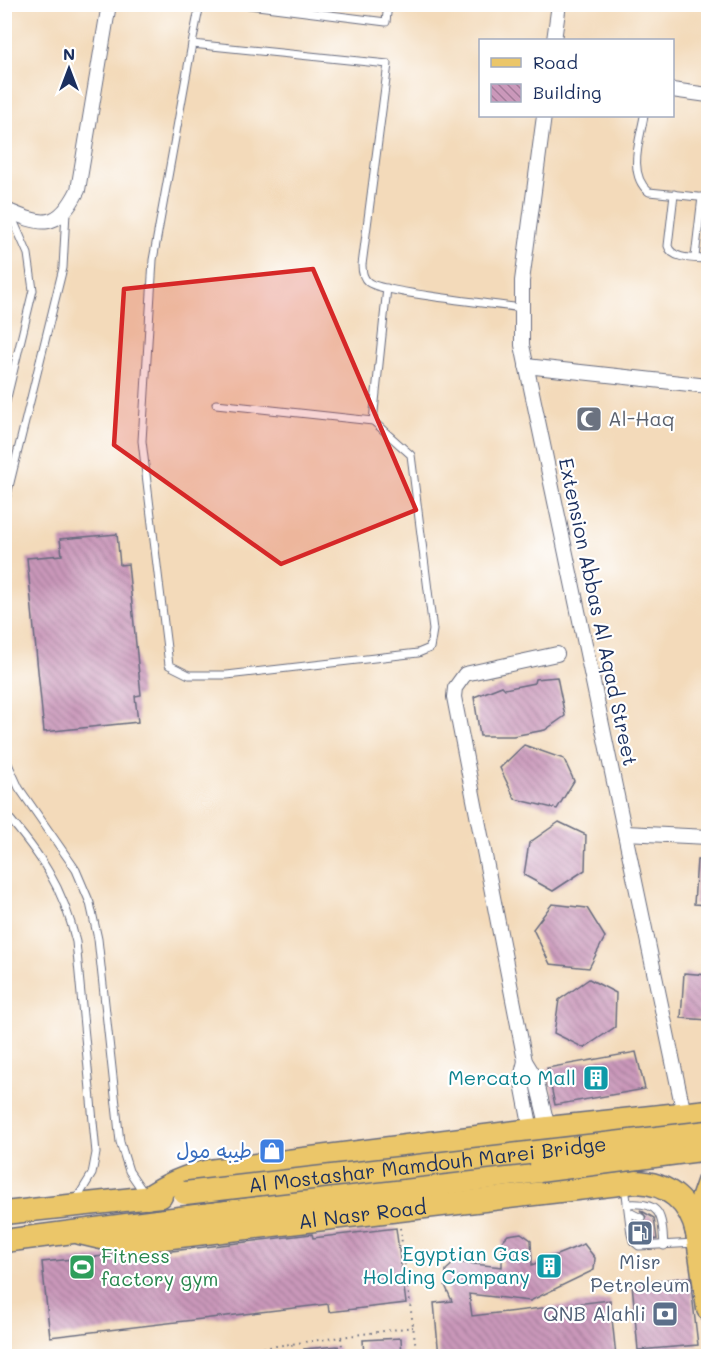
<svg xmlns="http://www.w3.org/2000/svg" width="713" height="1361" font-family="Mali,'Playpen Sans Arabic',sans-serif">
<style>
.building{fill:url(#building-back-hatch)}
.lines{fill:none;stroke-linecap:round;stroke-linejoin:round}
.service-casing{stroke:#676b7e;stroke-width:9}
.minor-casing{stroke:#676b7e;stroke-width:16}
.primary-casing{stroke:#676b7e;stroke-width:25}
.trunk-casing{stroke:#676b7e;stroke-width:25}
.path{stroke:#676b7e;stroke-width:2;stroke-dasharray:1.5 4.5;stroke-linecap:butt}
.service{stroke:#fff;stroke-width:7}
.minor{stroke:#fff;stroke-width:14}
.primary{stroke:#ebc669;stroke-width:22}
.trunk{stroke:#ebc669;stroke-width:22}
.trunk-bridge-casing{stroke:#676b7e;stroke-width:25;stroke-linecap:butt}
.trunk-bridge{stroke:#ebc669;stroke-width:22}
.marked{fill:#d62828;fill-opacity:0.2;stroke:#d62828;stroke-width:4.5;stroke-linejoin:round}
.labels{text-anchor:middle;stroke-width:4.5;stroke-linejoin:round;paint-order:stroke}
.worship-label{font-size:20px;fill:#5b616d;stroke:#fff;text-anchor:start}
.street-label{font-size:20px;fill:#1b2f5e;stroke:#fff}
.culture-label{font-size:20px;fill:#0d838f;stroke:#fff;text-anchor:end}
.shop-label{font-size:20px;fill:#366cbe;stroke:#fff;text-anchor:end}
.leisure-label{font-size:20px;fill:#27864d;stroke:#fff;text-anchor:start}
.service-label{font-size:20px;fill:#4e5e75;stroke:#fff}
</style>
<defs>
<pattern id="building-back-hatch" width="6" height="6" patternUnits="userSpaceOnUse" patternTransform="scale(1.5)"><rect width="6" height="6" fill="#ca98ba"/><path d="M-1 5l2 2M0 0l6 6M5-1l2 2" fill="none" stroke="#a37c9a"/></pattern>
</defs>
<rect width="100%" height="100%" fill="#fff"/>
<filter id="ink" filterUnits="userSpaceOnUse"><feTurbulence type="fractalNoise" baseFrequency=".0167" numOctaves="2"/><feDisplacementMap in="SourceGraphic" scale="12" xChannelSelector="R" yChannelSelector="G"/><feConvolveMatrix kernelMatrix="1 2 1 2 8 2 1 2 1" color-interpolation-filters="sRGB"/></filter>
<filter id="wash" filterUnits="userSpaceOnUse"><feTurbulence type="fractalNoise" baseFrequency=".008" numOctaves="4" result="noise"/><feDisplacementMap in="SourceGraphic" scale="24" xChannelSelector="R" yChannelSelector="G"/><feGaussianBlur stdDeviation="1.35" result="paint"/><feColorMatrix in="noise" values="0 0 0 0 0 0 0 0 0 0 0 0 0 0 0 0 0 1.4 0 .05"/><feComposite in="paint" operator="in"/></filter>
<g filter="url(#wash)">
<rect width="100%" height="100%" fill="#f3daba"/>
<g id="blocks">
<g class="building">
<polygon points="117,534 120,565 128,564 141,695 135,696 138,722 44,732 27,558 62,555 60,539"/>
<polygon points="557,677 565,716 545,730 513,736 480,736 474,697 502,686 505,689 534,683 535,679"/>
<polygon points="524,745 564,759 574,781 557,809 515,799 500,768"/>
<polygon points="559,822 586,835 585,870 553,891 524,875 529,843"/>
<polygon points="697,860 708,860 708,905 694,904"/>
<polygon points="552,904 587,908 605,937 589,968 550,964 533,929"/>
<polygon points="684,973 708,975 708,1020 681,1018"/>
<polygon points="589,979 616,993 615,1027 584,1048 554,1033 559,1000"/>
<polygon points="636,1052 645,1089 555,1105 547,1068"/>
<polygon points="640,1210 654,1218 657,1239 649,1240 642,1234 641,1224 646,1217"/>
<polygon points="396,1228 406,1303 329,1312 328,1304 50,1337 42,1262 115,1255 122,1257 312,1234 313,1238"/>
<polygon points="521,1233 531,1240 532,1265 584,1244 595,1258 594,1270 530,1301 469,1294 472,1316 610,1300 616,1356 439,1356 434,1303 452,1301 445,1285 446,1270 455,1262 502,1267 502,1241 508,1235"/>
<polygon points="690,1277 698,1345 638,1350 632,1283"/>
<polygon points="401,1338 402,1356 364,1356 363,1340"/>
<polygon points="338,1346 339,1356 305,1356 304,1349"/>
</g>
</g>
</g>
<g filter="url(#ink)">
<use href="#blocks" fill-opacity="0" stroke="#676b7e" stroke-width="1.5"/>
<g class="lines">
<defs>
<g id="service">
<path d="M200,4L192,44L388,64L362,265C362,272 363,278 368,282C381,293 496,304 521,308"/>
<polyline points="242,4 386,22 388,4"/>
<polyline points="192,44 153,260 142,441 169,665 189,675 227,675 418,653 430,648 433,630 411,455 373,421 216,404"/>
<path d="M644,116C640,139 627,175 649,192L708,198"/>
<path d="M674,194L668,246C672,260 696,258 708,259"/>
<polyline points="695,257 702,197"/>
<polyline points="4,410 33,290 28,254 10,213"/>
<polyline points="373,421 387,288"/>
<polyline points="4,507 63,268 66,212"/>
<polyline points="4,755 19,788 76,870 90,903 98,939 120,1142 129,1171 144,1193"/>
<path d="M4,812C40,854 63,886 76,942L96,1153L92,1174L76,1200"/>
<polyline points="625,1186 631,1234 633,1241 639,1246 696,1243"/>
<path d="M627,1204C662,1201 662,1216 664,1246"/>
<polyline points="629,1212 641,1218"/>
</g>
<g id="minor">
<polyline points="554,40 559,4"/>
<polyline points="672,90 708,95"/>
<polyline points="544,116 522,281 522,345 684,1114"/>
<path d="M4,209C41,225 57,232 78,190L109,4"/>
<polyline points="526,366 708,386"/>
<polyline points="625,833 708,837"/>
<polyline points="525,1061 521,1078 531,1130"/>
<polyline points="548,1128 536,1079 525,1061 454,697 455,688 465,674 557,654"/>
</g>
<polyline id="primary" points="697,1233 708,1309"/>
<g id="trunk">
<path d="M147,1198C167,1184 185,1176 209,1171L548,1128L708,1111"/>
<polyline points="4,1213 161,1196"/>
<polyline points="697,1230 700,1205 708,1182"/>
<path id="s1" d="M80,1233L118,1242L138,1241L636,1182C668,1183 690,1202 697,1233"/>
<polyline points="4,1241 539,1171"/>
</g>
</defs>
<use href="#service" class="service-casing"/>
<use href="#minor" class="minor-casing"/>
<use href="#primary" class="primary-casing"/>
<use href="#trunk" class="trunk-casing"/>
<g class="path">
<polyline points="400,1228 417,1356"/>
<polyline points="4,1333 7,1356"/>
<polyline points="341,1338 343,1356"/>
<polyline points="292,1344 294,1356"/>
<polyline points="204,1356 413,1327"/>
</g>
<use href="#service" class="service"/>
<use href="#minor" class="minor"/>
<use href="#primary" class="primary"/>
<use href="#trunk" class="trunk"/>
<defs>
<g id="trunk-bridge">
<polyline points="539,1171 708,1149"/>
<path id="s2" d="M185,1193L708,1132"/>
</g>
</defs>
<use href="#trunk-bridge" class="trunk-bridge-casing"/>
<use href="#trunk-bridge" class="trunk-bridge"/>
</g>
</g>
<path class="marked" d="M313,269L416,510L281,564L114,445L124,289Z"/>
<defs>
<symbol id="mosque-square" viewBox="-11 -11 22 22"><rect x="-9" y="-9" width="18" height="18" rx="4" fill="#6b7280" stroke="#fff"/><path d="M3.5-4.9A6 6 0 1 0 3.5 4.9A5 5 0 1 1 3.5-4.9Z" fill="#fff"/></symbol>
<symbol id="building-square" viewBox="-11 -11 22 22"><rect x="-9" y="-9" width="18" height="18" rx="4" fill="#0f9aa8" stroke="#fff"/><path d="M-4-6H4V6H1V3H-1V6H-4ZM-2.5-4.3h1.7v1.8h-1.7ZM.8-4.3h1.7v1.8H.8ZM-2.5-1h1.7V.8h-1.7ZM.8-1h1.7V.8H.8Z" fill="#fff"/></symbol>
<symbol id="shop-square" viewBox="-11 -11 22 22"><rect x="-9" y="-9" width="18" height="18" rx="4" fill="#3f7fe0" stroke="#fff"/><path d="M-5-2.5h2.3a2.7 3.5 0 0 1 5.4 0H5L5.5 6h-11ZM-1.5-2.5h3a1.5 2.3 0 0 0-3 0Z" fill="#fff"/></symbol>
<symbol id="fuel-square" viewBox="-11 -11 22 22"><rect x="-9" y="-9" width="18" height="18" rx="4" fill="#5c6f8a" stroke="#fff"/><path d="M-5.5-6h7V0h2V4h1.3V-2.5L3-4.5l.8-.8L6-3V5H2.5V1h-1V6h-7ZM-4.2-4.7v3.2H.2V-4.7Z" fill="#fff"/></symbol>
<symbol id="stadium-square" viewBox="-11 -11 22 22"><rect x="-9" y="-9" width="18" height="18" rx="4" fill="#2e9e5b" stroke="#fff"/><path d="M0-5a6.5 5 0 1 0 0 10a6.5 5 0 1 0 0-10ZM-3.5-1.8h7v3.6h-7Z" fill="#fff"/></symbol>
<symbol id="bank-square" viewBox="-11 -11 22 22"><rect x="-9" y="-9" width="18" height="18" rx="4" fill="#5c6f8a" stroke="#fff"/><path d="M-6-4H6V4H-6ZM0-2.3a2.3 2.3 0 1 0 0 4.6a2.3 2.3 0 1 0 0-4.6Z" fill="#fff"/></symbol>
</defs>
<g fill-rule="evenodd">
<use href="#mosque-square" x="574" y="404" width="30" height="30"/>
<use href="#building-square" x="581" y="1063" width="30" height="30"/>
<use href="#shop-square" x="257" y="1136" width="30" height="30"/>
<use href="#fuel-square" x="625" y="1218" width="30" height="30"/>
<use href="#building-square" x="534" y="1251" width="30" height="30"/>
<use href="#stadium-square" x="67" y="1252" width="30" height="30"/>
<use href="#bank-square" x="650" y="1299" width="30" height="30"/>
</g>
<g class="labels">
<g class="worship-label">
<text x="608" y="426">Al-Haq</text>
</g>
<g class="street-label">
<text transform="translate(598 612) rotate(78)" y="7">Extension Abbas Al Aqad Street</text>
<text dy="7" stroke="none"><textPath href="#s2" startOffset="244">Al Mostashar Mamdouh Marei Bridge</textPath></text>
<text dy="7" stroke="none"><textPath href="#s1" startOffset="285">Al Nasr Road</textPath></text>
</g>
<g class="culture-label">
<text x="576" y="1085">Mercato Mall</text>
<text x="530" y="1261">Egyptian Gas<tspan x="530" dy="23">Holding Company</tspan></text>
</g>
<g class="shop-label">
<text x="252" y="1158">طيبه مول</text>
</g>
<g class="leisure-label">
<text x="101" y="1263">Fitness<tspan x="101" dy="23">factory gym</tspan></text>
</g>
<g class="service-label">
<text x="640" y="1269">Misr<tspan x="640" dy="23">Petroleum</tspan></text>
<text x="646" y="1321" text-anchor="end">QNB Alahli</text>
</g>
</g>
<rect width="713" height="1361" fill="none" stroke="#fff" stroke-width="24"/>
<rect x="479" y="39" width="195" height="78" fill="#ffffff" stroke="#a4acbf" stroke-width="1.5"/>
<rect x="491" y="58" width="30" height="9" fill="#ebc669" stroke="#a4acbf" stroke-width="1.5"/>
<text x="533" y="69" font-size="18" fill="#1b2f5e">Road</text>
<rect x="491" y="84" width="30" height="18" fill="url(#building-back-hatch)" stroke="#a4acbf" stroke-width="1.5"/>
<text x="533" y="99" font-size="18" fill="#1b2f5e">Building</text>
<g transform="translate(69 69)" stroke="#ffffff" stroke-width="4.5" paint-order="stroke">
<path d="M0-4.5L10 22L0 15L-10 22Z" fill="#1b2f5e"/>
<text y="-9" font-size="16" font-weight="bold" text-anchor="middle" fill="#1b2f5e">N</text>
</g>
</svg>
